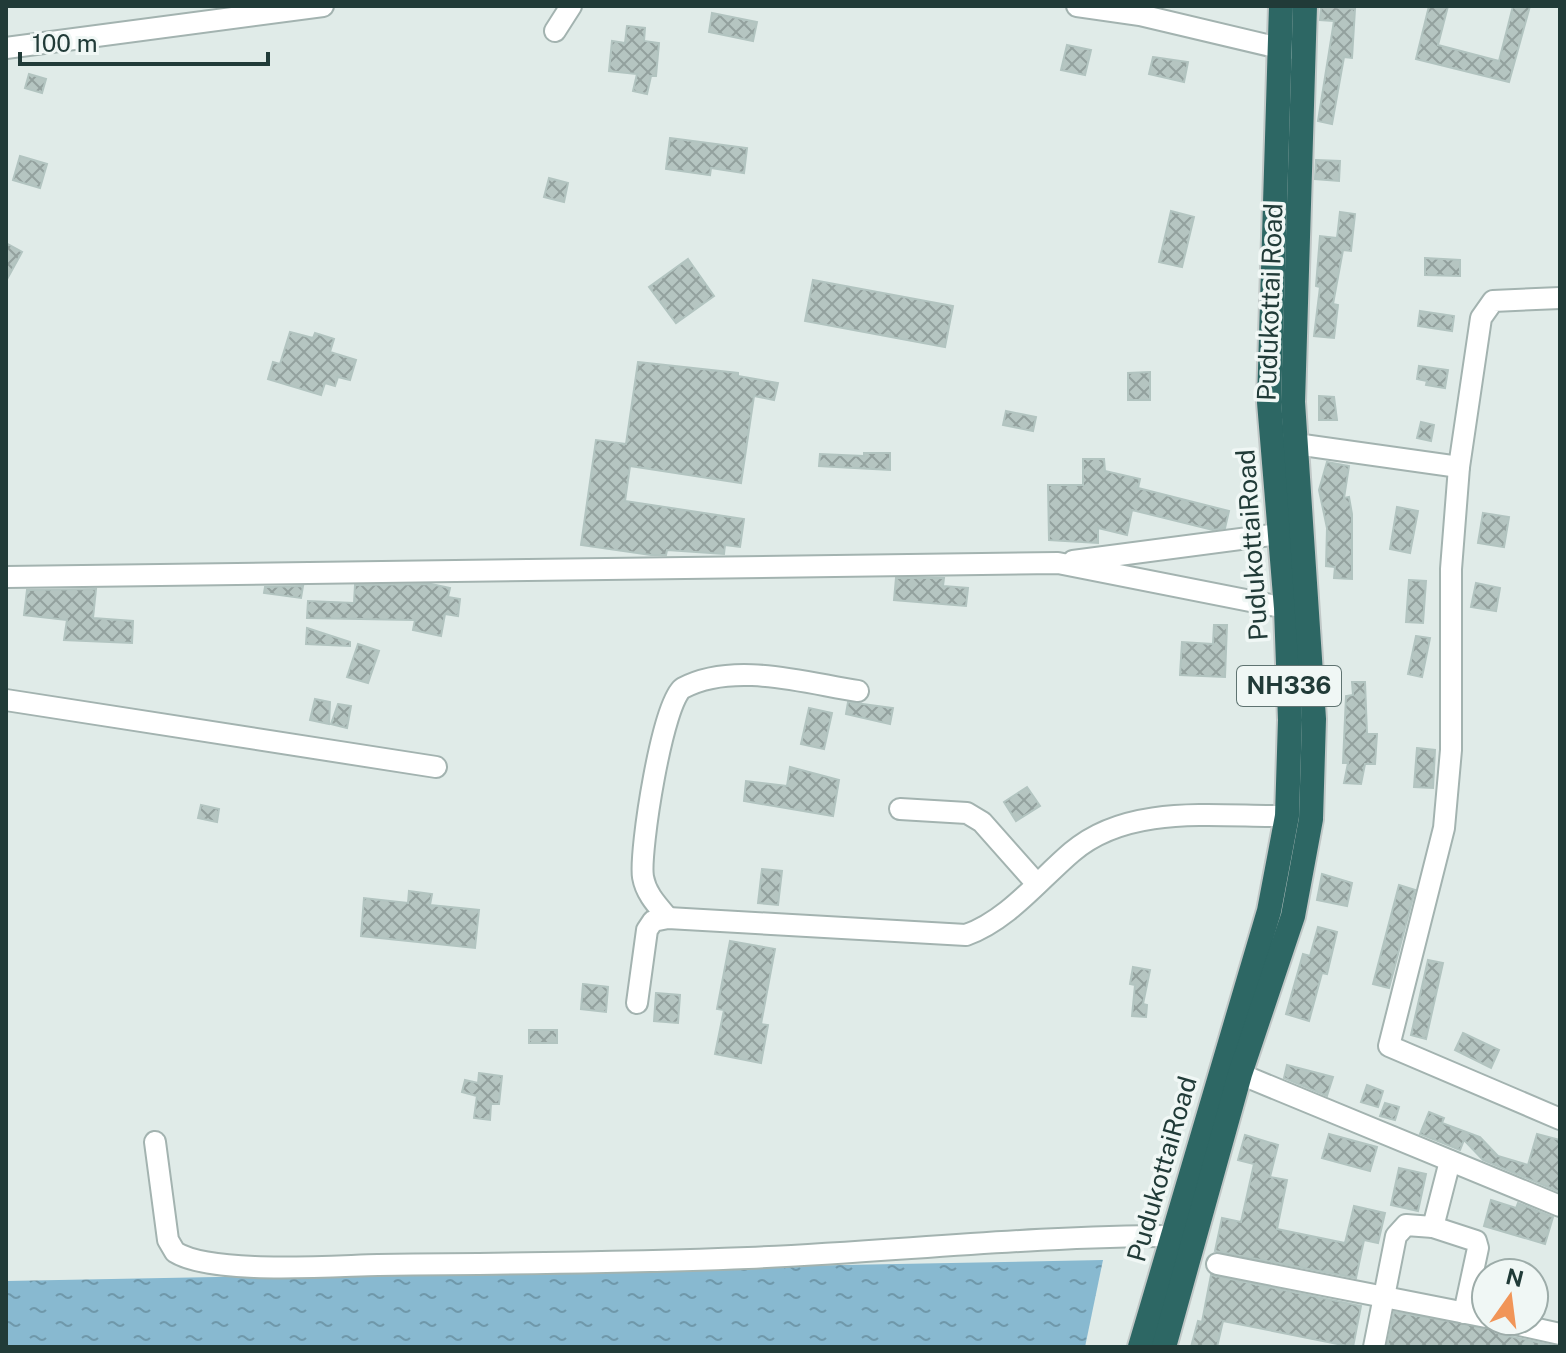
<svg xmlns="http://www.w3.org/2000/svg" width="1566" height="1353" font-family="'Public Sans',sans-serif">
<style>
.water{fill:url(#water-ripples)}
.building{fill:url(#building-cross-hatch);stroke:#b2c4c0;stroke-width:2}
.lines{fill:none;stroke-linecap:round;stroke-linejoin:round}
.minor-casing{stroke:#a3b3b0;stroke-width:24}
.highway-casing{stroke:#c1c8c7;stroke-width:28}
.minor{stroke:#fff;stroke-width:20}
.highway{stroke:#2d6764;stroke-width:24}
.labels{text-anchor:middle;stroke-width:7;stroke-linejoin:round;paint-order:stroke}
.shield{fill:#f0f7f5;stroke:#5f7371;stroke-width:2}
.shield-label{font-size:24px;font-weight:bold;fill:#213b38}
.street-label{font-size:26px;fill:#213b38;stroke:#f0f7f5}
</style>
<defs>
<pattern id="water-ripples" width="26" height="14" patternUnits="userSpaceOnUse" patternTransform="scale(2)"><rect width="26" height="14" fill="#88b9d0"/><path d="M2 4q2-2 4 0t4 0M15 11q2-2 4 0t4 0" fill="none" stroke="#6f98aa"/></pattern>
<pattern id="building-cross-hatch" width="8" height="8" patternUnits="userSpaceOnUse" patternTransform="scale(2)"><rect width="8" height="8" fill="#b5c5c1"/><path d="M0 0l8 8M0 8l8-8" fill="none" stroke="#93a19e"/></pattern>
</defs>
<rect width="100%" height="100%" fill="#e0ebe8"/>
<polygon class="water" points="1103,1260 1085,1347 6,1347 6,1281"/>
<g class="building">
<polygon points="1321,6 1355,9 1352,58 1344,57 1332,124 1318,121 1334,21 1320,20"/>
<polygon points="1429,6 1448,6 1438,45 1499,61 1513,6 1530,6 1509,82 1416,59"/>
<polygon points="712,13 757,22 753,41 709,32"/>
<polygon points="627,26 645,28 644,41 659,43 656,76 651,76 647,94 633,91 637,74 609,71 612,41 625,43"/>
<polygon points="1067,45 1091,50 1085,75 1061,70"/>
<polygon points="1153,57 1188,62 1184,82 1149,74"/>
<polygon points="29,74 46,79 42,93 25,88"/>
<polygon points="670,138 747,148 744,173 711,168 710,175 666,169"/>
<polygon points="20,156 47,164 40,188 13,180"/>
<polygon points="1316,160 1340,161 1339,181 1315,179"/>
<polygon points="549,178 568,183 564,202 544,197"/>
<polygon points="1171,211 1194,217 1182,267 1159,262"/>
<polygon points="1340,212 1355,214 1351,251 1343,250 1333,304 1338,305 1334,338 1314,336 1320,287 1316,286 1320,236 1337,238"/>
<polygon points="6,243 22,252 6,281"/>
<polygon points="1425,258 1460,260 1460,276 1425,275"/>
<polygon points="688,259 714,296 676,323 649,287"/>
<polygon points="813,280 953,306 945,347 805,321"/>
<polygon points="1420,311 1454,316 1452,331 1418,326"/>
<polygon points="290,332 313,338 315,333 334,339 330,352 356,360 350,380 338,377 335,386 325,383 321,395 268,379 273,362 280,364"/>
<polygon points="638,362 738,373 738,376 778,383 774,400 754,396 741,483 630,466 625,501 744,519 740,547 725,545 724,554 667,550 666,555 651,555 581,545 596,440 626,444"/>
<polygon points="1419,366 1448,370 1445,388 1426,385 1427,381 1417,379"/>
<polygon points="1150,372 1150,400 1128,400 1128,373"/>
<polygon points="1319,396 1334,397 1337,420 1319,420"/>
<polygon points="1006,411 1036,417 1033,431 1003,425"/>
<polygon points="1421,422 1434,425 1431,441 1417,438"/>
<polygon points="864,453 890,453 890,470 819,466 820,454 864,456"/>
<polygon points="1083,459 1104,459 1105,471 1140,479 1138,488 1229,511 1225,528 1213,530 1132,510 1127,535 1098,528 1098,543 1049,540 1048,485 1083,485"/>
<polygon points="1327,462 1349,466 1344,498 1349,497 1352,514 1352,579 1334,578 1335,567 1326,566 1327,528 1319,490"/>
<polygon points="1397,507 1418,511 1410,553 1390,549"/>
<polygon points="1483,513 1509,517 1504,547 1478,543"/>
<polygon points="896,578 944,578 943,586 968,588 966,606 894,600"/>
<polygon points="1409,580 1426,581 1423,623 1406,622"/>
<polygon points="1476,583 1500,588 1496,611 1471,607"/>
<polygon points="431,584 450,588 448,597 460,599 458,616 445,614 441,636 413,630 415,620 307,618 308,601 354,603 355,585"/>
<polygon points="303,586 301,598 264,593 265,587"/>
<polygon points="96,589 93,618 133,621 132,643 64,640 67,620 24,615 27,590"/>
<polygon points="1214,625 1227,625 1225,677 1180,675 1182,642 1213,644"/>
<polygon points="307,628 350,642 350,646 306,644"/>
<polygon points="1416,636 1430,638 1422,677 1408,674"/>
<polygon points="358,644 379,651 368,683 347,677"/>
<polygon points="1352,682 1365,682 1367,734 1377,734 1375,764 1365,764 1361,784 1344,783 1348,763 1343,763 1346,696 1353,695"/>
<polygon points="315,699 330,702 329,724 310,720"/>
<polygon points="848,702 893,708 890,724 846,714"/>
<polygon points="338,704 351,706 347,728 331,724"/>
<polygon points="809,708 832,713 824,749 801,744"/>
<polygon points="1417,748 1435,750 1433,788 1414,787"/>
<polygon points="790,767 839,780 833,816 744,801 746,781 787,786"/>
<polygon points="1027,787 1040,806 1016,821 1004,802"/>
<polygon points="201,805 219,809 217,822 198,818"/>
<polygon points="762,869 782,871 778,905 758,903"/>
<polygon points="1322,874 1352,883 1347,906 1317,900"/>
<polygon points="1399,885 1415,890 1389,988 1373,984"/>
<polygon points="409,891 432,894 430,905 479,910 475,948 361,936 364,898 408,903"/>
<polygon points="1318,927 1337,932 1327,974 1322,973 1309,1021 1286,1014 1303,954 1310,956"/>
<polygon points="730,941 775,949 761,1024 768,1025 761,1063 715,1054 724,1010 717,1009"/>
<polygon points="1428,960 1443,963 1426,1039 1411,1035"/>
<polygon points="1133,967 1150,970 1143,1004 1147,1005 1146,1017 1132,1016 1135,985 1130,984"/>
<polygon points="583,984 608,987 606,1012 581,1009"/>
<polygon points="656,993 680,995 678,1023 654,1021"/>
<rect x="529" y="1030" width="28" height="13"/>
<polygon points="1463,1033 1499,1050 1491,1068 1455,1050"/>
<polygon points="1287,1065 1333,1077 1327,1096 1284,1078"/>
<polygon points="479,1073 502,1076 499,1104 491,1104 490,1120 474,1118 477,1096 462,1092 465,1080 478,1083"/>
<polygon points="1367,1085 1383,1091 1378,1107 1361,1102"/>
<polygon points="1385,1103 1399,1107 1395,1120 1380,1116"/>
<polygon points="1429,1112 1444,1118 1442,1123 1480,1137 1498,1156 1528,1165 1537,1134 1560,1140 1560,1192 1483,1160 1464,1140 1460,1150 1420,1134"/>
<polygon points="1329,1134 1377,1147 1370,1171 1322,1158"/>
<polygon points="1245,1135 1278,1145 1270,1177 1287,1180 1277,1229 1345,1243 1354,1206 1385,1213 1378,1243 1364,1240 1356,1278 1215,1251 1222,1218 1241,1222 1254,1164 1238,1160"/>
<polygon points="1399,1168 1426,1174 1418,1211 1391,1205"/>
<polygon points="1491,1200 1516,1208 1518,1203 1553,1217 1545,1244 1484,1226"/>
<polygon points="1211,1275 1361,1306 1353,1347 1223,1321 1217,1347 1191,1347 1198,1321 1202,1322"/>
<polygon points="1394,1312 1492,1328 1499,1334 1560,1347 1387,1347"/>
</g>
<g class="lines">
<defs>
<g id="minor">
<polyline points="1077,6 1140,15 1279,48 1295,49"/>
<polyline points="555,31 571,6"/>
<polyline points="6,48 323,6"/>
<polyline points="1560,298 1493,301 1481,318 1459,467 1451,569 1451,750 1444,828 1389,1046 1560,1119"/>
<polyline points="1296,444 1459,467"/>
<polyline points="1073,561 1279,534"/>
<polyline points="6,577 1058,563 1286,608"/>
<polyline points="6,700 436,767"/>
<polyline points="900,809 967,813 982,822 1037,884"/>
<path d="M668,918C657,905 646,894 643,877C639,852 663,699 683,688C734,661 805,683 858,691"/>
<path d="M637,1003L647,930L653,921L668,918L966,935C1008,920 1039,880 1072,852C1129,803 1217,817 1287,816"/>
<polyline points="1226,1072 1240,1074 1560,1206"/>
<path d="M155,1142L168,1240L175,1252C212,1275 331,1266 378,1265C501,1264 624,1263 748,1258C889,1252 1030,1236 1171,1236"/>
<polyline points="1433,1227 1450,1161"/>
<polyline points="1217,1264 1486,1317"/>
<polyline points="1502,1321 1560,1334"/>
<polyline points="1374,1347 1396,1236 1406,1225 1433,1227 1476,1241 1478,1248 1464,1313"/>
</g>
<g id="highway">
<polyline points="1140,1347 1269,911 1287,816 1290,720 1286,608 1269,402 1281,6"/>
<polyline points="1164,1347 1240,1074 1293,916 1311,819 1314,719 1293,402 1305,6"/>
</g>
</defs>
<use href="#minor" class="minor-casing"/>
<use href="#highway" class="highway-casing"/>
<use href="#minor" class="minor"/>
<use href="#highway" class="highway"/>
</g>
<g class="labels">
<rect class="shield" x="1237" y="666" width="104" height="40" rx="6"/>
<g class="shield-label">
<text x="1289" y="694">NH336</text>
</g>
<g class="street-label">
<text transform="translate(1270 302) rotate(-88)" y="9">Pudukottai Road</text>
<text transform="translate(1252 545) rotate(-94)" y="9">PudukottaiRoad</text>
<text transform="translate(1162 1169) rotate(-74)" y="9">PudukottaiRoad</text>
</g>
</g>
<rect width="1566" height="1353" fill="none" stroke="#213b38" stroke-width="16"/>
<g transform="translate(1510 1297) rotate(14)"><circle r="38" fill="#f0f7f5" stroke="#9daca9" stroke-width="2"/>
<path d="M0-6L14 30L0 20L-14 30Z" fill="#f19558"/>
<text y="-12" font-size="22" font-weight="bold" text-anchor="middle" fill="#213b38">N</text>
</g>
<path d="M20 52v12h248v-12" fill="none" stroke="#213b38" stroke-width="4"/>
<text x="32" y="52" font-size="24" fill="#213b38" stroke="#f0f7f5" stroke-width="6" paint-order="stroke">100 m</text>
</svg>
